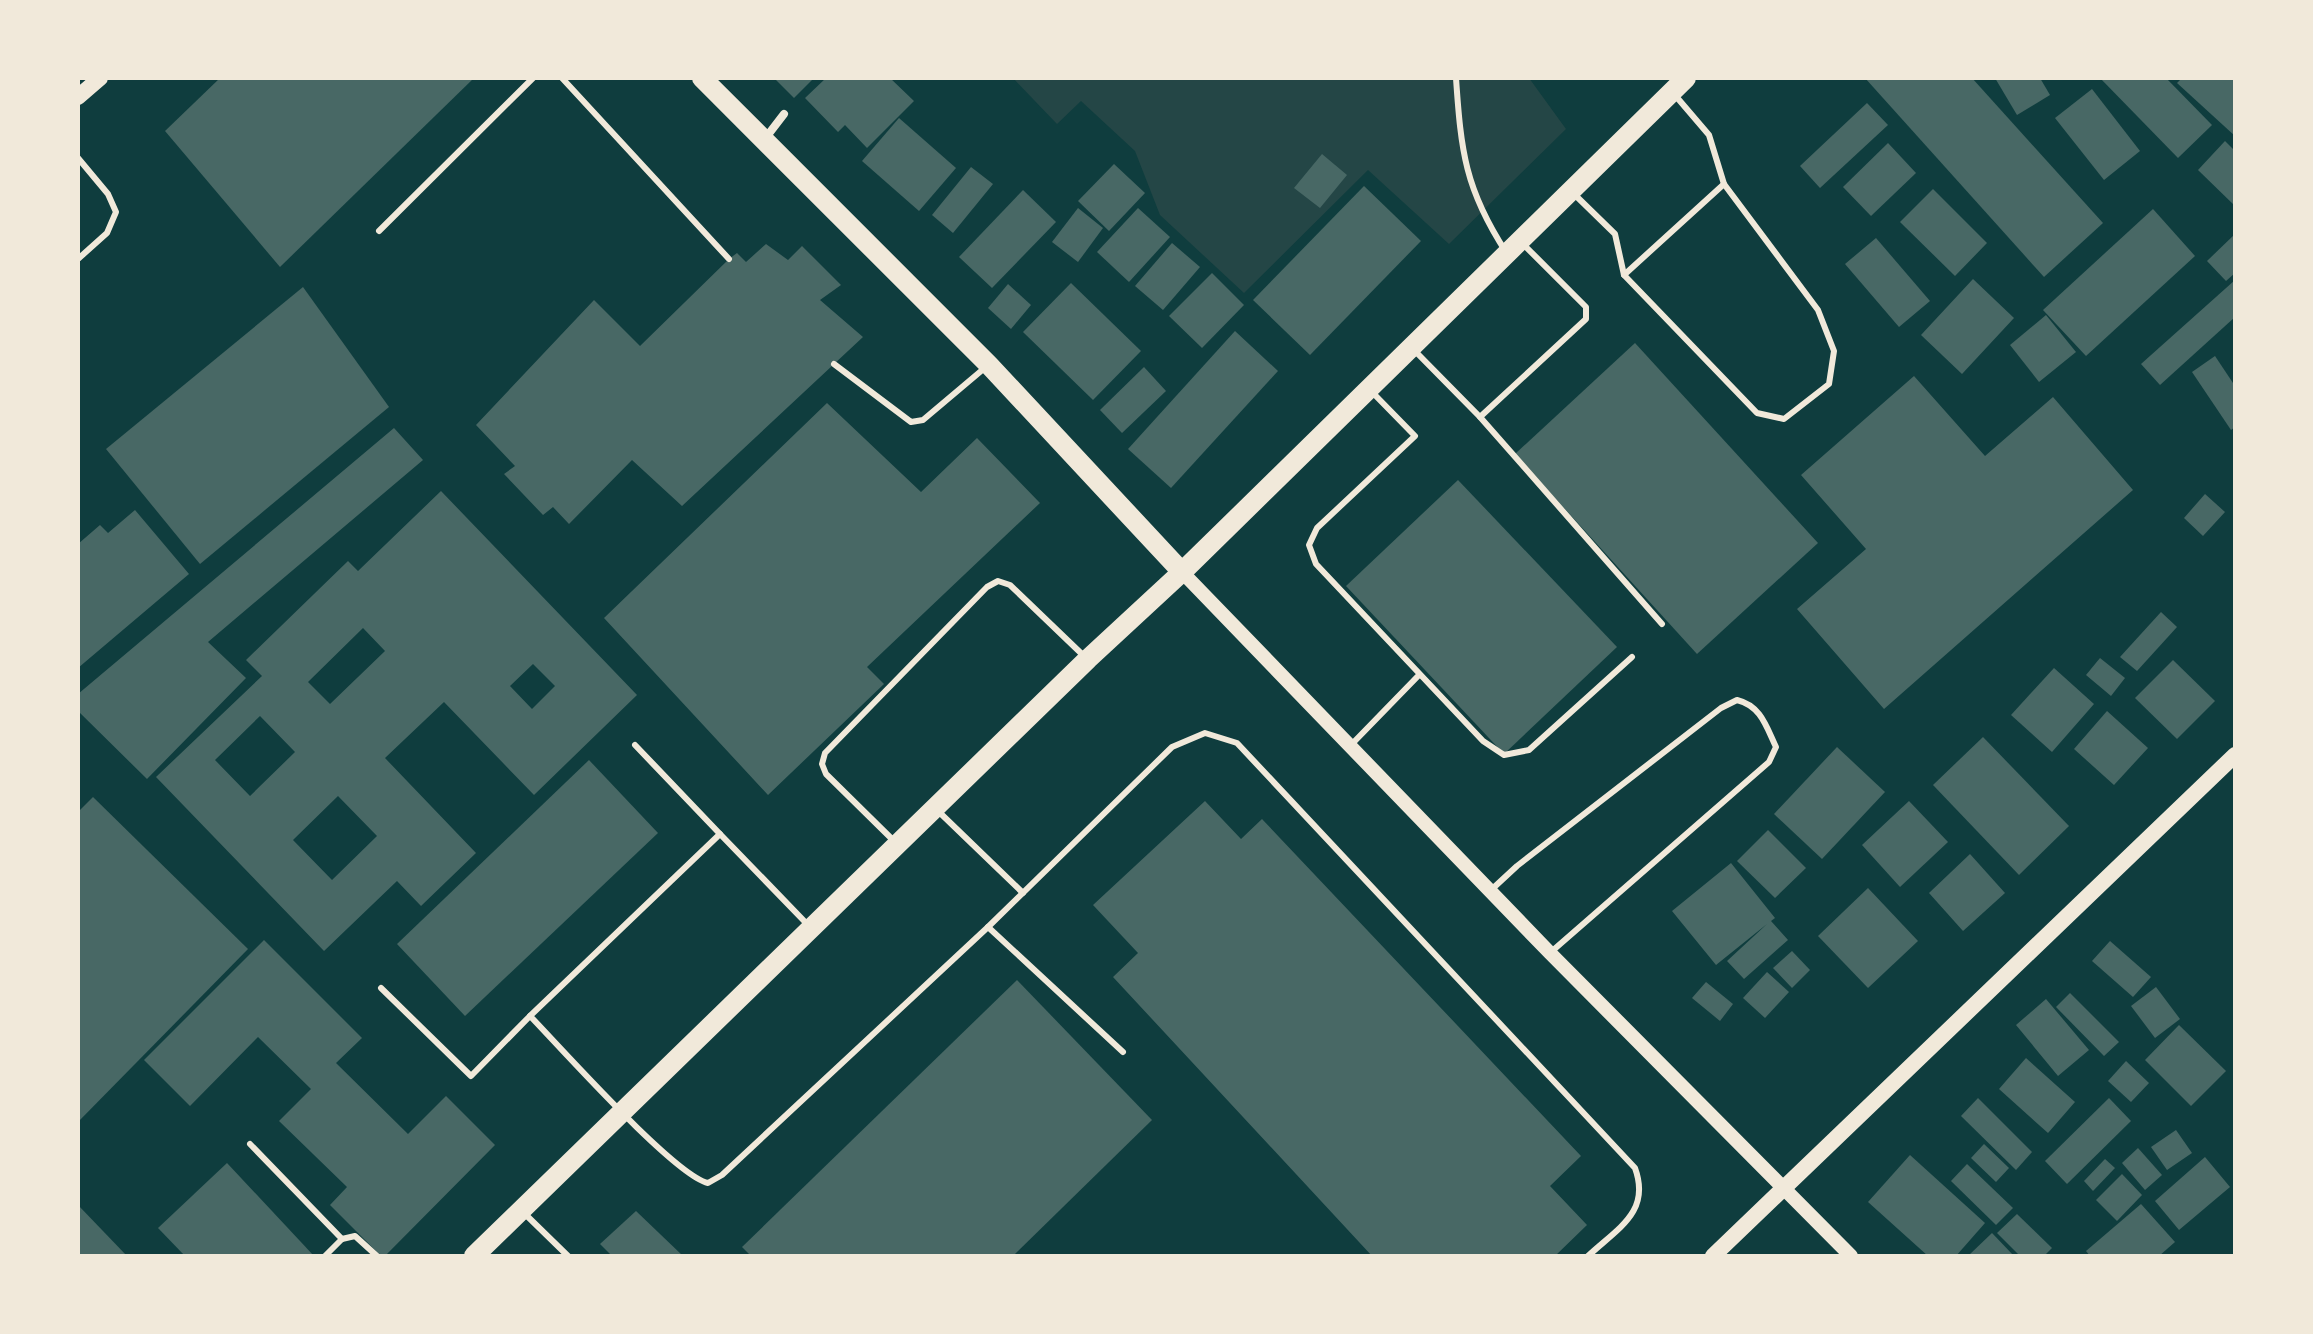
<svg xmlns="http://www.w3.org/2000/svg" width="2313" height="1334" font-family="'Open Sans',sans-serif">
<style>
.green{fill:#244646}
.building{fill:#486865;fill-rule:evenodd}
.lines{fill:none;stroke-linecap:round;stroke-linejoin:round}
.service{stroke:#f1e9da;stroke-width:6}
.minor{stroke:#f1e9da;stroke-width:8}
.tertiary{stroke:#f1e9da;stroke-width:14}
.secondary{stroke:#f1e9da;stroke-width:16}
.primary{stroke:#f1e9da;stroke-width:20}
</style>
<rect width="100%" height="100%" fill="#0f3d3e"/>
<polygon class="green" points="1013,78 1529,78 1566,129 1449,244 1368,170 1244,293 1160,215 1135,151 1081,101 1057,124"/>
<g class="building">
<polygon points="220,78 474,78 280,267 165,131"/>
<polygon points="774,78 814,78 794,98"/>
<polygon points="826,78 890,78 914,101 867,148 845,125 838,132 805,98"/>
<polygon points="1865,78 1972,78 2103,223 2044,277"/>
<polygon points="1995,78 2040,78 2050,95 2017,115"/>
<polygon points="2100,78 2166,78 2212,125 2178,158"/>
<polygon points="2182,78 2235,78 2235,136 2177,83"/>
<polygon points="2092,89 2140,151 2104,180 2055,118"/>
<polygon points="1867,103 1888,125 1820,188 1800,166"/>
<polygon points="899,118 956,168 919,211 862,161"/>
<polygon points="2225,141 2235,151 2235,206 2198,170"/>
<polygon points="1888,143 1916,173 1871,216 1843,187"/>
<polygon points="1322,154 1347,175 1320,208 1294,188"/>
<polygon points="1114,164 1145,193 1109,231 1078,201"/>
<polygon points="971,167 993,184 953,233 932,215"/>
<polygon points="1364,186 1421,241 1310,355 1253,300"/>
<polygon points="1933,189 1987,243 1955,276 1900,222"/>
<polygon points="1023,190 1056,222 992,288 959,257"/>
<polygon points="1078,208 1103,228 1078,262 1052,242"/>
<polygon points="1138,208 1170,237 1129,282 1097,252"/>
<polygon points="2153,209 2195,256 2086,356 2043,310"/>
<polygon points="2235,234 2235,273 2226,281 2207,261"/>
<polygon points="1876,238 1930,301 1899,327 1845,264"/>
<polygon points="1172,243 1200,267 1163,310 1135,286"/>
<polygon points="766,244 788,260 802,246 841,285 820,300 863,337 682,506 632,460 569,524 553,507 543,515 504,474 515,466 476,425 594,300 640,346 729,259 737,253 746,262"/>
<polygon points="1212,273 1244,305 1202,348 1169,316"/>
<polygon points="1973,279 2014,318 1962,374 1921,335"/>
<polygon points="2235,280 2235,317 2160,385 2141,364"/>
<polygon points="1071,283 1141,351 1093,400 1023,332"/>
<polygon points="1008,284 1031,305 1011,329 988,308"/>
<polygon points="303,287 389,407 200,564 106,449"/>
<polygon points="2046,315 2076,352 2039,382 2010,345"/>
<polygon points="1235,331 1278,371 1171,488 1128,449"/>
<polygon points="1635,343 1818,543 1697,654 1515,454"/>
<polygon points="2215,356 2235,386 2235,427 2231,430 2192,372"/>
<polygon points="1144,367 1166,391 1122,433 1100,410"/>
<polygon points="1914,376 1985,456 2053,397 2133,490 1884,709 1797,609 1866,549 1801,475"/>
<polygon points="827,403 921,492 977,438 1040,503 867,667 884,684 768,795 604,618"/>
<polygon points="394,428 423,460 208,642 246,678 147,779 78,711 78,694"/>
<polygon points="1458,480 1617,647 1504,754 1346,586"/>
<path d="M441,491L637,695L534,795L444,702L385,758L476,853L421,906L397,881L324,951L156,777L262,676L246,660L348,561L358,571ZM363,628L385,651L330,704L308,682ZM533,664L555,686L532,709L510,686ZM260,716L295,752L250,796L215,760ZM338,796L377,836L332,880L293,840Z"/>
<polygon points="2205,494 2225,512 2203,536 2184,518"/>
<polygon points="135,510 189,574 78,668 78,544 100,525 108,533"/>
<polygon points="2161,612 2177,627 2137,671 2120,657"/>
<polygon points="2100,658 2125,678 2111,696 2086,675"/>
<polygon points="2173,660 2215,701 2177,739 2135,698"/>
<polygon points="2054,668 2094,704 2052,752 2011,715"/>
<polygon points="2107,711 2148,748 2114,785 2074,749"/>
<polygon points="1983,737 2069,826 2019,875 1933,785"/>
<polygon points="1837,747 1885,792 1822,859 1774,814"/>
<polygon points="589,760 658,833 465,1016 397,944"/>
<polygon points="93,797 248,949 78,1122 78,812"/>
<polygon points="1205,801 1241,839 1262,819 1581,1156 1550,1186 1587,1225 1555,1256 1372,1256 1113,977 1138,953 1093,905"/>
<polygon points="1909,801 1948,842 1900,887 1862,845"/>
<polygon points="1768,830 1806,868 1775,898 1737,861"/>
<polygon points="1970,854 2005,893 1963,931 1929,893"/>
<polygon points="1731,863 1775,918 1771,921 1788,940 1744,979 1727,961 1767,924 1716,965 1672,911"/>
<polygon points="1868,888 1918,941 1868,988 1818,936"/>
<polygon points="264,940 362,1038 336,1063 408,1134 446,1096 495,1145 385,1256 381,1256 330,1205 347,1187 279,1121 311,1089 258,1037 190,1106 144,1060"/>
<polygon points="2110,941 2151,977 2133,997 2092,961"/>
<polygon points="1792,951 1810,970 1792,988 1773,968"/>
<polygon points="1767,972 1789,992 1765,1018 1743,998"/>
<polygon points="1017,980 1152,1120 1013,1256 751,1256 742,1247"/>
<polygon points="1706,982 1733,1004 1720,1021 1692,998"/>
<polygon points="2156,987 2180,1019 2155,1038 2131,1006"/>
<polygon points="2070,993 2119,1042 2104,1056 2056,1007"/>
<polygon points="2046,999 2089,1050 2058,1076 2016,1025"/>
<polygon points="2179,1025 2226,1071 2191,1106 2145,1060"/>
<polygon points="2026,1058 2075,1102 2048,1133 1999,1089"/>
<polygon points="2126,1061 2149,1083 2131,1102 2108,1081"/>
<polygon points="1978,1098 2032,1152 2016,1170 1961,1116"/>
<polygon points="2109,1098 2131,1121 2067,1184 2045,1161"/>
<polygon points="2176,1130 2192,1153 2167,1170 2151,1147"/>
<polygon points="1984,1144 2009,1168 1996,1182 1971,1158"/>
<polygon points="2138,1148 2162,1175 2145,1190 2122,1163"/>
<polygon points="1910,1155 1985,1223 1956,1256 1928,1256 1868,1202"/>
<polygon points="2205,1157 2230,1187 2179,1230 2155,1201"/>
<polygon points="2105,1159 2115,1168 2093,1191 2084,1181"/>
<polygon points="227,1163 314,1256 185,1256 158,1228"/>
<polygon points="1967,1164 2013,1208 1996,1225 1951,1181"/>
<polygon points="2122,1174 2142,1195 2117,1221 2096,1200"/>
<polygon points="2141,1204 2175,1242 2159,1256 2090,1256 2086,1251"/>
<polygon points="78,1205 127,1256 78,1256"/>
<polygon points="636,1211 683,1256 612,1256 600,1244"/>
<polygon points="2017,1214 2052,1248 2044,1256 2020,1256 1997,1233"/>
<polygon points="1992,1233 2014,1256 1968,1256"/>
</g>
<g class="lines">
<g class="service">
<polyline points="562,78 729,259"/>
<path d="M1456,78C1461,151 1465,189 1506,252"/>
<polyline points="78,158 108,194 116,212 107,233 78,259"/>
<polyline points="1573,193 1615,234 1624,275 1757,413 1784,419 1829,384 1834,351 1818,310 1724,184 1709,135 1674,94"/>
<polyline points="379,231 533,78"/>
<polyline points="1624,275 1724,184"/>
<polyline points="1413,349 1480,417 1662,624"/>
<polyline points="834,364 911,422 923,420 987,366"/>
<polyline points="1372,392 1415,436 1317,528 1309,545 1316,564 1483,741 1504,755 1529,750 1632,657"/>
<polyline points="1480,417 1586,319 1586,307 1523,244"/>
<polyline points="635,745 720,834"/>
<polyline points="1350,746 1419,675"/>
<polyline points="937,810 1023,893"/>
<polyline points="895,842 826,774 822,764 825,753 987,587 998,581 1010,585 1085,657"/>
<path d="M1490,891L1517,866L1721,708L1737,700C1761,706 1766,726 1776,747L1769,762L1551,952"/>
<path d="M808,925L720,834L530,1016C561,1048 674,1175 708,1183L722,1175L988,927L1123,1052"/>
<path d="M988,927L1172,747L1205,733L1237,743L1635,1168C1651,1212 1618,1228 1588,1256"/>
<polyline points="381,988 471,1076 530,1016"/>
<polyline points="250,1144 342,1239 325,1256"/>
<polyline points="525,1214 568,1256"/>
<polyline points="342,1239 355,1236 377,1256"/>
</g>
<polyline class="minor" points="764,140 784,114"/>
<polyline class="tertiary" points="1182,572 1550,953 1851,1256"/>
<g class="secondary">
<polyline points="78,97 100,78"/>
<polyline points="1713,1256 2235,755"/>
</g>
<g class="primary">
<polyline points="702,78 989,365 1182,572"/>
<polyline points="474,1256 1088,659 1182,572 1686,78"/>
</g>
</g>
<rect width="2313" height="1334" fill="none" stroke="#f1e9da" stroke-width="160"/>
</svg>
